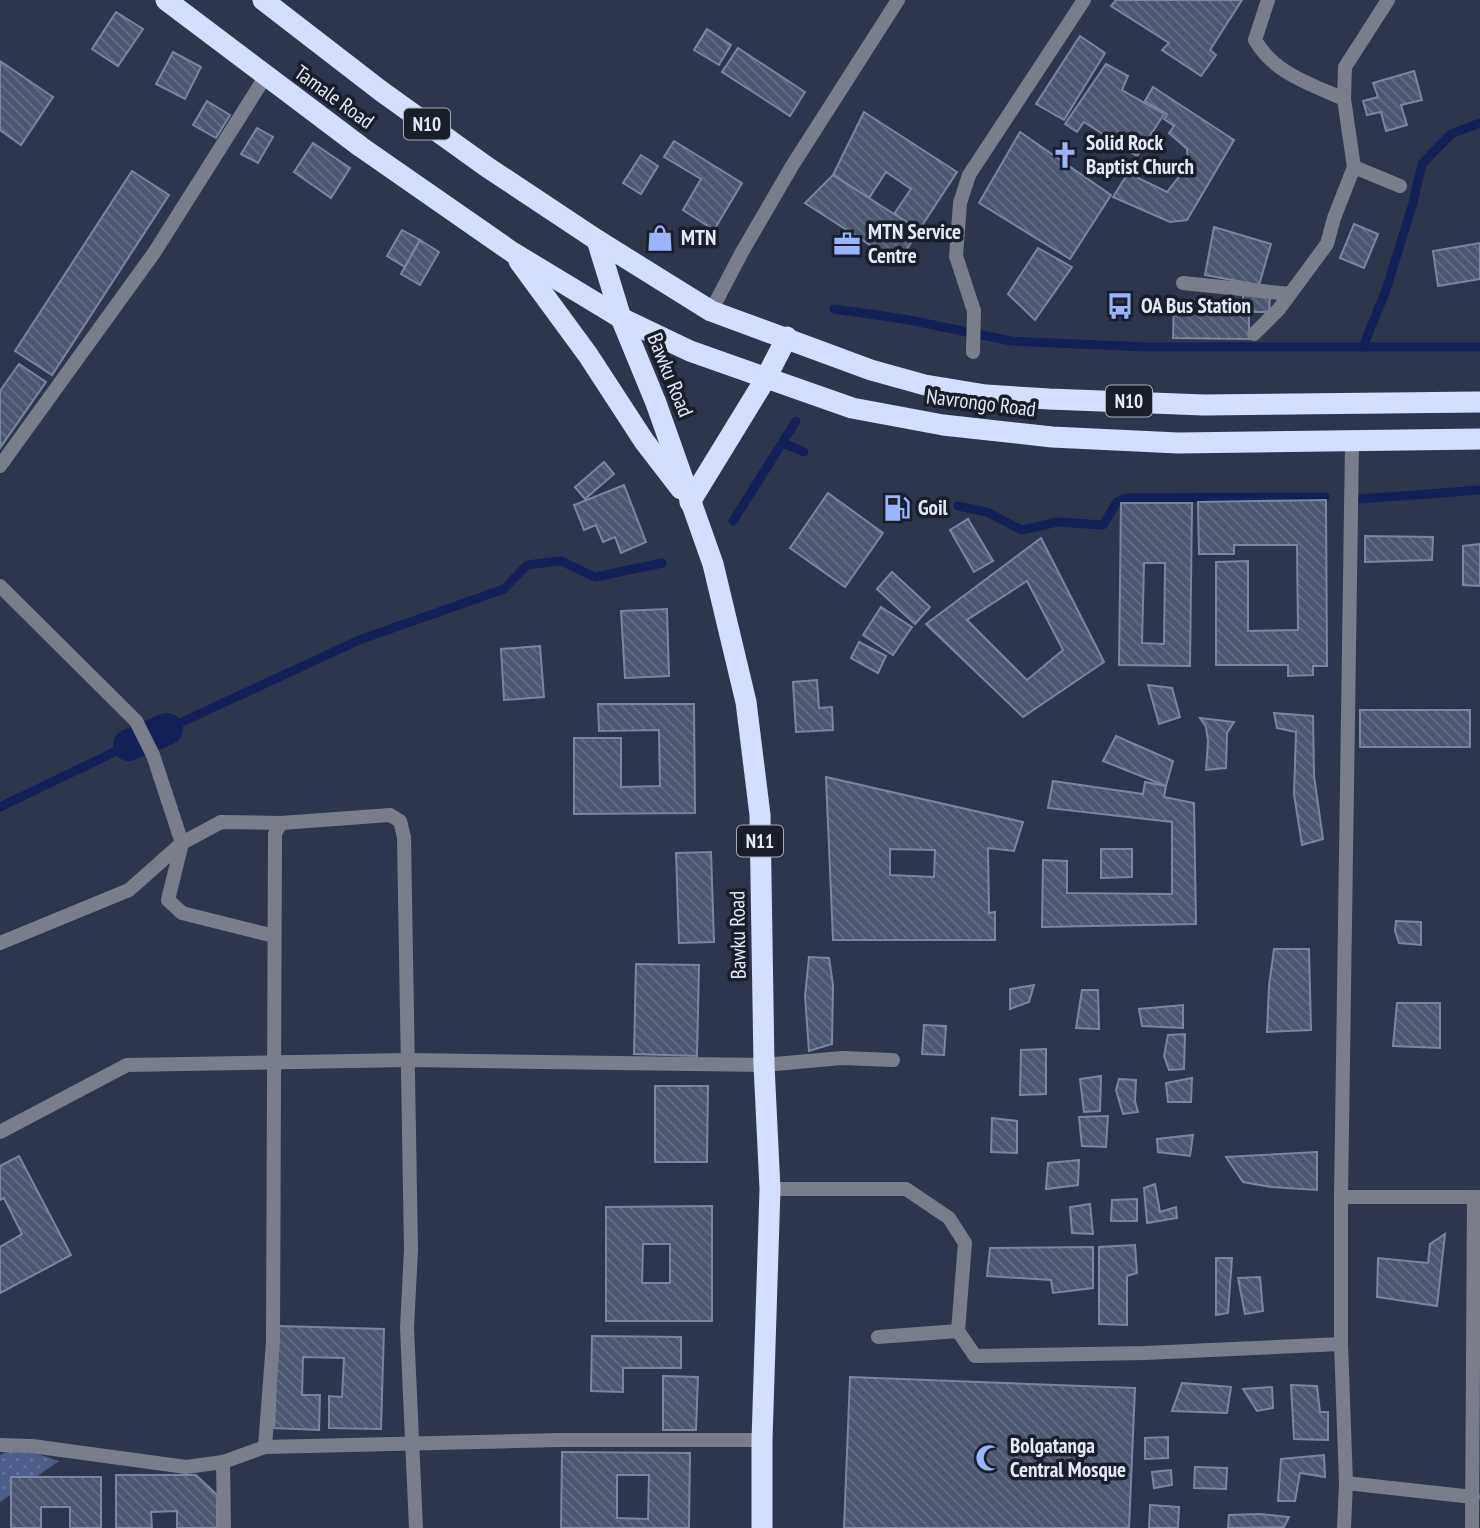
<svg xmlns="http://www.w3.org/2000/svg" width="1480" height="1528" font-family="'PT Sans Narrow',sans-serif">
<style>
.grass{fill:url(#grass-dots)}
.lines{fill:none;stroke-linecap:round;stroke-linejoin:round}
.stream{stroke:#131f57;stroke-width:9}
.canal{stroke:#131f57;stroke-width:32}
.building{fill:url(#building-back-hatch);stroke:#7b85a1;stroke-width:2;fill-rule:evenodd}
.lane{stroke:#797e8a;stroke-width:14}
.street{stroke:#797e8a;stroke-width:14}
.highway{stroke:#d4dffe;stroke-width:21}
.labels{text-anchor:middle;stroke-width:7;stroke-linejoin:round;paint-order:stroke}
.shield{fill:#1a1e29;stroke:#a7acba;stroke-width:2}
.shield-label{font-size:19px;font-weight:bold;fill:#e3e9f8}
.street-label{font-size:21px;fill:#e3e9f8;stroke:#1a1e29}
.poi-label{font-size:21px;font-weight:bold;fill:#e3e9f8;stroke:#1a1e29;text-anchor:start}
</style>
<defs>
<pattern id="grass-dots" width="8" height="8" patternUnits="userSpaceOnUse" patternTransform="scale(1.75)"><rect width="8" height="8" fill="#4e5d89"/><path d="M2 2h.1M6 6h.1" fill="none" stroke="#67749a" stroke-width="1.8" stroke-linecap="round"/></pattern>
<pattern id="building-back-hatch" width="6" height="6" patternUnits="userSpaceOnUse" patternTransform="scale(1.75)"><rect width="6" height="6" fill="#4c566f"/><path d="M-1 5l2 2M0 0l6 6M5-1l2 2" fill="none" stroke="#666e84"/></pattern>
</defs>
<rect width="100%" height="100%" fill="#2e364e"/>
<polygon class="grass" points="17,1447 59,1461 0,1502 0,1455"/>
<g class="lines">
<g class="stream">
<polyline points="834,309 904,319 1011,341 1145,347 1480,347"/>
<polyline points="1363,347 1386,290 1413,203 1422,164 1451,134 1480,123"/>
<polyline points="783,443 804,452"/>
<polyline points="1361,499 1480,490"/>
<polyline points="958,506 987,512 1022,530 1057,522 1103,525 1117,502 1127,498 1325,497"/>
<polyline points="733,521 796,421"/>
<polyline points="167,729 359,640 504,589 527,565 561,561 595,577 662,563"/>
<polyline points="0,807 129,745"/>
</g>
<polyline class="canal" points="129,745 167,729"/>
</g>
<g class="building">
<polygon points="1116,0 1242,0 1210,50 1216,55 1201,76 1162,50 1169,43 1111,6"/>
<polygon points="116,12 143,29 118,66 92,49"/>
<polygon points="707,29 731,45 719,65 694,50"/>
<polygon points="1080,36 1105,53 1064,120 1036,104"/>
<polygon points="738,48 805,92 790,116 722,72"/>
<polygon points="173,52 201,67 185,99 156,84"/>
<polygon points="0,61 53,97 21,145 0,130"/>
<polygon points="1106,64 1128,76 1122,90 1164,114 1137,156 1084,122 1077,132 1065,124"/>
<polygon points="1414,71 1422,100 1401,105 1407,125 1386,131 1381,112 1367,115 1363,101 1378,97 1373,83"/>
<polygon points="1153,87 1234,140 1187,220 1170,222 1113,197 1128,173 1167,192 1188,165 1187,149 1169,133 1174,126 1164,119 1167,114 1145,101"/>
<polygon points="207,101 230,115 216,138 193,125"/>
<polygon points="864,112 957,172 919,230 894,214 911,189 886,172 869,198 833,175"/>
<polygon points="257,128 273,137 258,163 241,154"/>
<polygon points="1020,132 1111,195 1070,259 979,203"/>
<polygon points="674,141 742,183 714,230 683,210 701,179 664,157"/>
<polygon points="313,143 350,168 331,198 294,172"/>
<polygon points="641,155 658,166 641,194 623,183"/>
<polygon points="132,171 169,195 52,375 15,351"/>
<polygon points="833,175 919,230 898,263 805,203"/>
<polygon points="1354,224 1378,234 1364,268 1340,258"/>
<polygon points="1214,227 1271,244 1259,285 1205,275"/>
<polygon points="402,230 420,240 405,267 387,256"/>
<polygon points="420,240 439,252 420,285 401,274"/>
<polygon points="1480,243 1480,279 1438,286 1433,251"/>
<polygon points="1038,248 1072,267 1035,320 1008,294"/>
<polygon points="1243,294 1270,295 1269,312 1249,312 1249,339 1173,338 1174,300 1243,301"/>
<polygon points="19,364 46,382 0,448 0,391"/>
<polygon points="604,462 614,474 585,499 575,487"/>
<polygon points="624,485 646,542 621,553 615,537 603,542 596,525 584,530 574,505"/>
<polygon points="828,493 883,533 845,587 790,548"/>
<polygon points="1326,500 1327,666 1313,666 1313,675 1288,676 1288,665 1216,665 1216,562 1248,561 1248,631 1298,630 1297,545 1234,545 1234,554 1199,554 1198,502"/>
<path d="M1121,503H1192L1190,666L1119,665ZM1144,563H1165L1164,644L1142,643Z"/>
<polygon points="968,519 993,561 974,572 950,530"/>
<polygon points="1365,536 1433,537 1432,560 1365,562"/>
<path d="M1041,538L1104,662L1023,717L926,624ZM1027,581L1063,650L1027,680L967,620Z"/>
<polygon points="1480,544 1480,586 1463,585 1463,546"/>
<polygon points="892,572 930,607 915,624 877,589"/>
<polygon points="881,607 912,627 893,655 863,635"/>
<polygon points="667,609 669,676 625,678 621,611"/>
<polygon points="859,642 886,656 878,673 851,658"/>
<polygon points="540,646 544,697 504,700 501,649"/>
<polygon points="817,680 819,708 832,707 833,730 796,732 793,682"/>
<polygon points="1148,685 1172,688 1180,717 1159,724"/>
<polygon points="598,704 694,704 695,813 574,814 574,738 621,738 621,787 660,786 659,730 599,731"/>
<rect x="1360" y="710" width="110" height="37"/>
<polygon points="1274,713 1313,716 1314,776 1323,839 1302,845 1294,794 1296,732 1277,728"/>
<polygon points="1200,718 1234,722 1227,733 1226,768 1206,770 1208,741 1206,727"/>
<polygon points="1116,736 1173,761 1166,786 1103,761"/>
<path d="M826,777L1023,822L1014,851L988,848L989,913L995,912V940H833ZM890,849L935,850L934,877L890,875Z"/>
<polygon points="1053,781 1143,794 1145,782 1166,786 1164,797 1194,803 1196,924 1042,927 1043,860 1067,861 1067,893 1172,894 1172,822 1048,808"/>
<polygon points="1101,849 1132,849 1132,877 1101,878"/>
<polygon points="711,852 714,942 679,943 676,853"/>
<polygon points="1396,921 1421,922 1421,945 1399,943 1395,931"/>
<polygon points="1274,949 1309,949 1311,1030 1267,1032 1269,986"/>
<polygon points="809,957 829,958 833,985 832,1044 809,1051 805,996"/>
<polygon points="636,964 699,965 697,1056 634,1054"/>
<polygon points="1034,985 1029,1002 1010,1009 1010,989"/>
<polygon points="1082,990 1098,990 1099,1029 1076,1028"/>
<polygon points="1397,1003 1440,1003 1440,1048 1393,1046"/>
<polygon points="1183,1005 1183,1028 1142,1026 1139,1009"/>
<polygon points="924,1025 946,1026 944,1055 922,1054"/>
<polygon points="1185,1034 1184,1069 1169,1070 1164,1056 1168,1035"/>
<polygon points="1046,1049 1046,1094 1020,1095 1021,1050"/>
<polygon points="1101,1076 1100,1111 1084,1112 1080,1079"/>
<polygon points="1192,1078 1191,1102 1168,1102 1166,1083"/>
<polygon points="1119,1079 1136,1080 1135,1101 1138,1112 1123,1114 1116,1090"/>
<polygon points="655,1086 708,1086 707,1162 655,1162"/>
<polygon points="1108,1116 1106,1147 1082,1146 1079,1117"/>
<polygon points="992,1118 1017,1121 1017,1153 991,1152"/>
<polygon points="1193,1135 1190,1156 1158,1152 1157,1139"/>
<polygon points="1317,1152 1317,1190 1271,1187 1243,1182 1226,1157"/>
<polygon points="19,1156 71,1255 0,1293 0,1247 22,1234 4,1198 0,1200 0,1166"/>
<polygon points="1079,1160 1078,1185 1046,1189 1048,1163"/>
<polygon points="1155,1184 1160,1212 1176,1207 1177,1218 1147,1223 1144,1188"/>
<polygon points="1137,1199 1137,1221 1111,1221 1112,1200"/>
<polygon points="1090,1204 1093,1234 1072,1233 1070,1207"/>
<path d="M712,1206V1321H606V1207ZM643,1244H670V1283H642Z"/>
<polygon points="1445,1234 1437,1306 1377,1297 1378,1258 1428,1263 1430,1244"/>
<polygon points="1135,1245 1137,1273 1127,1276 1127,1325 1099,1324 1099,1247"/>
<polygon points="1093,1247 1093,1288 1053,1293 1051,1280 987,1276 990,1248"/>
<polygon points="1216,1258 1232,1258 1228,1313 1216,1315"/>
<polygon points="1260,1277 1263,1311 1245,1314 1238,1278"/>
<polygon points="278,1326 384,1329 381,1429 329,1428 329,1396 342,1397 344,1358 303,1357 302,1395 320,1395 319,1430 274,1428"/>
<polygon points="592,1336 681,1337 681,1368 623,1368 623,1392 591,1391"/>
<polygon points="663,1376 698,1377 696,1430 663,1430"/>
<polygon points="850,1377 1135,1388 1129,1528 844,1528"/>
<polygon points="1182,1383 1231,1387 1227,1413 1172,1411"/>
<polygon points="1291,1385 1317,1386 1320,1412 1328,1412 1328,1440 1294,1439"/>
<polygon points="1272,1387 1273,1408 1257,1411 1243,1389"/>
<polygon points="1168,1437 1168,1458 1145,1459 1145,1438"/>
<path d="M562,1452L690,1453L689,1528H561ZM617,1475H649L648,1519L617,1518Z"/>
<polygon points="1324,1455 1325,1477 1300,1473 1295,1501 1278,1501 1281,1459"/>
<polygon points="1195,1467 1227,1468 1226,1489 1194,1488"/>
<polygon points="1171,1470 1172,1485 1154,1488 1152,1472"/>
<polygon points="116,1475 196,1475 217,1495 217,1528 177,1528 177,1511 151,1512 152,1528 116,1528"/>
<polygon points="11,1477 101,1477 101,1528 70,1528 70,1507 41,1507 41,1528 11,1528"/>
<polygon points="1150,1505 1179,1507 1178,1528 1149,1528"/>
<polygon points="1260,1514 1289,1517 1284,1527 1228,1528 1229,1515"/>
</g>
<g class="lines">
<polyline class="lane" points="770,1189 906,1189 949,1218 965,1243 958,1331"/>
<g class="street">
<path d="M1268,0L1255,40C1274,73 1310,84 1344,99"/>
<polyline points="1354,167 1400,186"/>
<polyline points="1183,283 1290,294"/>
<polyline points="711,311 742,252 792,166 898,0"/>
<polyline points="1254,334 1279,309 1327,244 1334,218 1354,167 1344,99 1345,67 1388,0"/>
<polyline points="973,352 974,311 956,256 960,203 969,175 1084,0"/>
<polyline points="0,466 154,253 265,77"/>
<polyline points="0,586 136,721 153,755 182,843 168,900 182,913 274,936"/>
<polyline points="0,943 129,890 182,843 221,822 281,823"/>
<polyline points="0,1132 127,1065 408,1060 764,1065 842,1058 893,1060"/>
<polyline points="1341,1197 1480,1197"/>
<polyline points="878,1337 958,1331 975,1356 1145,1353 1341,1344"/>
<polyline points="0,1445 32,1446 186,1467 223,1462 224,1528"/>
<polyline points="265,1447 561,1440 762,1440"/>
<polyline points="223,1462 265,1447 273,1342 275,834 281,823 390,815 400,821 404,837 411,1250 407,1328 416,1528"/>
<polyline points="1346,1483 1473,1497"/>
<polyline points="1344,1528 1346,1483 1341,1344 1341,1197 1352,442"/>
<polyline points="1472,1528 1474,1197"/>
</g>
<g class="highway">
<polyline points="166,0 361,147 512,252 621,318 690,351 852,408 943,425 1052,437 1178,443 1480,439"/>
<polyline points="263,0 381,91 487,167 597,240 711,311 871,370 925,385 986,395 1049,399 1204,405 1480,402"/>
<polyline points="597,240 621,318 656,403 713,564 746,702 760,815 764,1065 770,1189 762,1440 762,1528"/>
<polyline points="519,261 588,355 644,441 681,489"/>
<polyline points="690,502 766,378 787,337"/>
</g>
</g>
<defs>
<symbol id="church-bare" viewBox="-9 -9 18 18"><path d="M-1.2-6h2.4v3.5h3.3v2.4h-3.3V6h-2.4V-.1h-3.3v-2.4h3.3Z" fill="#9bb4fd" stroke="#1a1e29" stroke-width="2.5" paint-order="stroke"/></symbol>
<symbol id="shop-bare" viewBox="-9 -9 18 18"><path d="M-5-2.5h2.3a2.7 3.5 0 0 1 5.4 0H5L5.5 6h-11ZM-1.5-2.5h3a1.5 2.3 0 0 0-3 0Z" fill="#9bb4fd" stroke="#1a1e29" stroke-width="2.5" paint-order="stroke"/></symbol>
<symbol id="office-bare" viewBox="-9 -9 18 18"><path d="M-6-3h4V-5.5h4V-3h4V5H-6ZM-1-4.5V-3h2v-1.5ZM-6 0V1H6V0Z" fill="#9bb4fd" stroke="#1a1e29" stroke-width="2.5" paint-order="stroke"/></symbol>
<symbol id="bus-bare" viewBox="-9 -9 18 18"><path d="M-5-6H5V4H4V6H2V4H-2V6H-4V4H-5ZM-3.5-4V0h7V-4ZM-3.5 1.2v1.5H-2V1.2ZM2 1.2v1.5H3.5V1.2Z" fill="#9bb4fd" stroke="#1a1e29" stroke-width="2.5" paint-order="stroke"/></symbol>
<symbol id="fuel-bare" viewBox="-9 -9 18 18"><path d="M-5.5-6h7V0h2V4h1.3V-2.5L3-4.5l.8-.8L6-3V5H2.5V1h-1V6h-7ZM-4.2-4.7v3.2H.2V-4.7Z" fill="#9bb4fd" stroke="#1a1e29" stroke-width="2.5" paint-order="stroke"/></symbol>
<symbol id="mosque-bare" viewBox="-9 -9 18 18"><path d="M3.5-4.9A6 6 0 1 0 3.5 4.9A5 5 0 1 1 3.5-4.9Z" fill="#9bb4fd" stroke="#1a1e29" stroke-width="2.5" paint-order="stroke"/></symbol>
</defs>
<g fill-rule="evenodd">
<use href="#church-bare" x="1046" y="136" width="38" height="38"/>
<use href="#shop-bare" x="641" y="219" width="38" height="38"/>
<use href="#office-bare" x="828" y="225" width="38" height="38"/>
<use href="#bus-bare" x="1101" y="287" width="38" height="38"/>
<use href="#fuel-bare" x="878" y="489" width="38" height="38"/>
<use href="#mosque-bare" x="970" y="1439" width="38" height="38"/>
</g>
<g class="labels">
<g class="shield">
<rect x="404" y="108.5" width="46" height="31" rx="5"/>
<rect x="1106" y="385.5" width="46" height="31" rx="5"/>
<rect x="737" y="825.5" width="46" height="31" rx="5"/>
</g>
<g class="shield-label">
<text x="427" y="131">N10</text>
<text x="1129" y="408">N10</text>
<text x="760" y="848">N11</text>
</g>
<g class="street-label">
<text transform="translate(334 97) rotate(36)" y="7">Tamale Road</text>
<text transform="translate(670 375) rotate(68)" y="7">Bawku Road</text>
<text transform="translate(981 403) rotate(7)" y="7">Navrongo Road</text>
<text transform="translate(738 935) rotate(-91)" y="7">Bawku Road</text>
</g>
<g class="poi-label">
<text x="1086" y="150">Solid Rock<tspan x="1086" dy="24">Baptist Church</tspan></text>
<text x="868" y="239">MTN Service<tspan x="868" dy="24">Centre</tspan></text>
<text x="681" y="245">MTN</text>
<text x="1141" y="313">OA Bus Station</text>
<text x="918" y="515">Goil</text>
<text x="1010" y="1453">Bolgatanga<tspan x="1010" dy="24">Central Mosque</tspan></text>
</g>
</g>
</svg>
